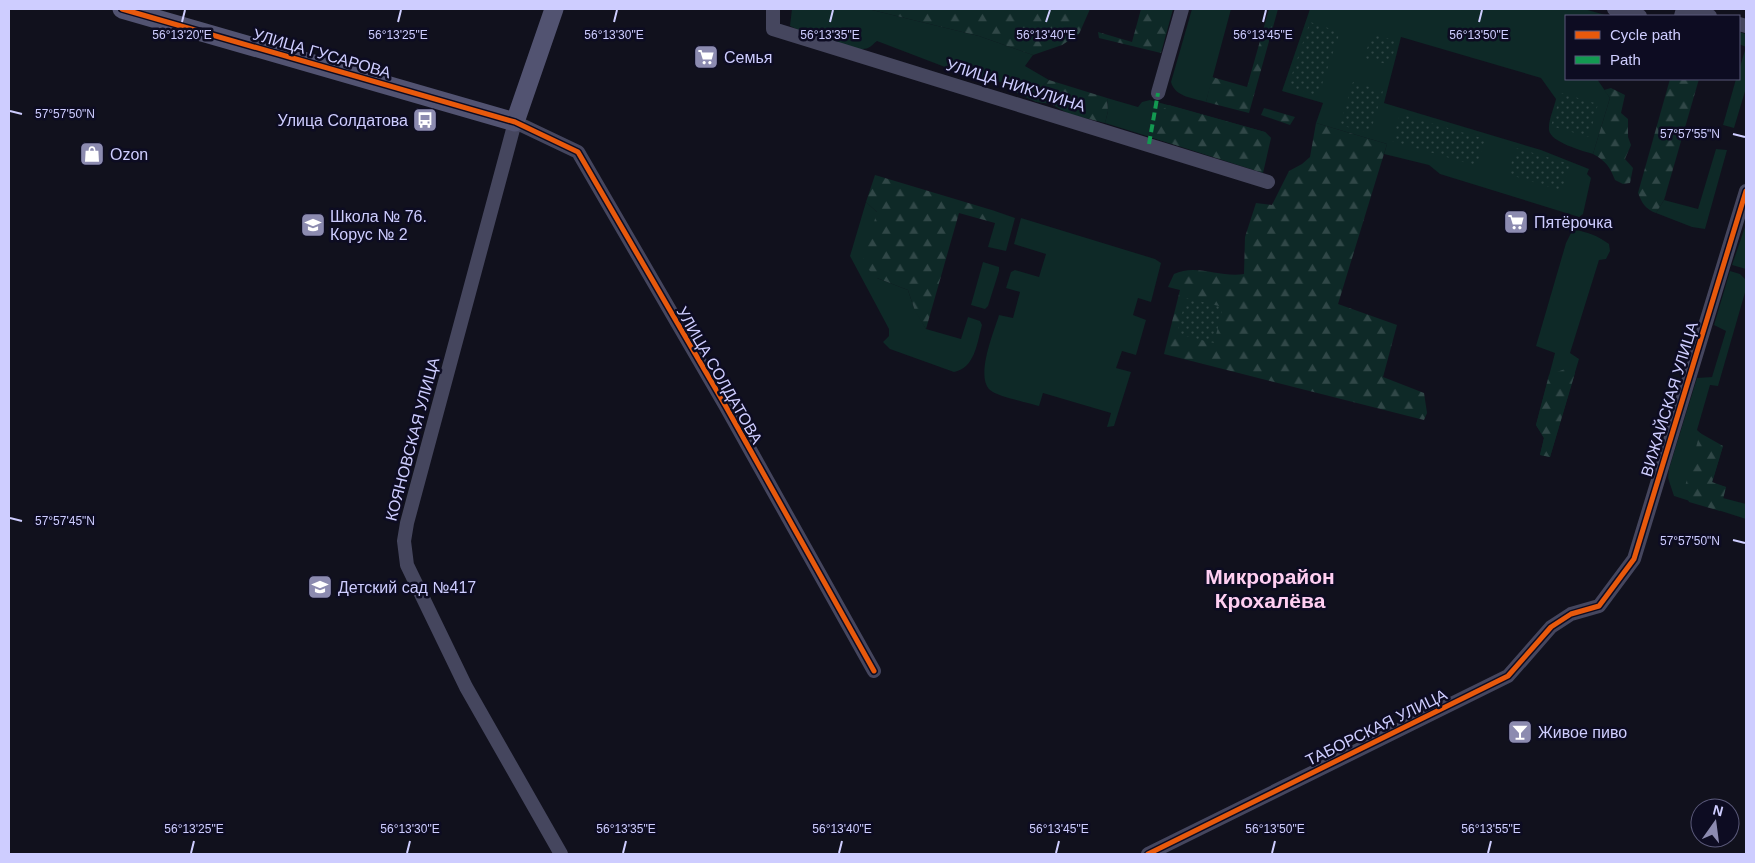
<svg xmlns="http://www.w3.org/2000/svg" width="1755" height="863" font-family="Helvetica,sans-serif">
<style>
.grass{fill:#0e2927}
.forest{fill:url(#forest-firs)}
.park{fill:url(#park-dots)}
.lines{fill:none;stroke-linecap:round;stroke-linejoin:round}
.street{stroke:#45465e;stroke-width:14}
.secondary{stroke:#525371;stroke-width:19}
.quiet{stroke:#139951;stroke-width:4;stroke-dasharray:8 4;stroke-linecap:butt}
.cycleway-casing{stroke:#0d0c22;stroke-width:8}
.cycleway{stroke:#e8590c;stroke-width:5}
.ticks{fill:none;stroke:#cecdff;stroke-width:2}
.labels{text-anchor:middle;stroke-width:5;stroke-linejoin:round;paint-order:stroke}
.street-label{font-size:16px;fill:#cecdff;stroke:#0d0c22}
.poi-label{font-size:16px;fill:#cecdff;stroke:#0d0c22;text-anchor:start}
.district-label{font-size:21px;font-weight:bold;fill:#ffcff2;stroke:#0d0c22}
.ticks-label{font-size:12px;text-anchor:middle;fill:#cecdff;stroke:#0d0c22;stroke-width:5;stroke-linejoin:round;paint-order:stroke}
</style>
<defs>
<pattern id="forest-firs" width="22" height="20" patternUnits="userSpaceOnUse" patternTransform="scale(1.25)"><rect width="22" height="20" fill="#0e2927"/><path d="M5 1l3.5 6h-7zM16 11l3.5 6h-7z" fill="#304747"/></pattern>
<pattern id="park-dots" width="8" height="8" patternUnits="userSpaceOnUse" patternTransform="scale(1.25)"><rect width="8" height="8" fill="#0e2927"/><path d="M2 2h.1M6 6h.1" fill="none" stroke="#304747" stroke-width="1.8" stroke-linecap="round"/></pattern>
</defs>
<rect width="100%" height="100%" fill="#11111d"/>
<g class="grass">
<path d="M792,9H868L979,36L1033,55L1025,66L1049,80L1039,89L1036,102L1015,92L1004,83L945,67L877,41C874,43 871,47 868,48C852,54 805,33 790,26Z"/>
<path d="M1192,9H1231L1206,102C1193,98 1175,97 1171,82Z"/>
<path d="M1310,9H1584L1609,16H1566V79H1597L1610,98L1593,154C1583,151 1550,142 1549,130C1548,121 1554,108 1556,99L1541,78L1401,37L1384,103L1541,150L1589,169L1587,174L1591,178L1583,214L1579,217L1440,174L1429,165L1384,154L1387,144L1316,123L1323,103L1282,91Z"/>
<polygon points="1739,32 1746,34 1746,88 1734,128 1723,125 1736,79 1739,79 1739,70 1746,47 1739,44"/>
<polygon points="1107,98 1138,107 1142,102 1150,100 1265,132 1271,138 1179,146 1105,123 1108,111"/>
<polygon points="1716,149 1727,150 1705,229 1692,227 1656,213 1664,200 1698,209"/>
<path d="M866,202L877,212V278L908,290L914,308L926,329L961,339L968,317L980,321L982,325C977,343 975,368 954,372L890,349L883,342L889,336V329L850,256Z"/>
<polygon points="995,211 1015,218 1006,251 988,247 995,223"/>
<path d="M1021,218L1155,259L1161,263L1151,302L1138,298L1133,315L1146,320L1136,355L1122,351L1116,368L1131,372L1114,426L1107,427L1111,413L1043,393L1039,406C1027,402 998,397 990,390C975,376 994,332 999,315L1013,318L1020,292L1006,288L1011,272L1015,270L1039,277L1046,254L1014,244Z"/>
<polygon points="1746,224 1746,269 1732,265"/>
<path d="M1575,230C1588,232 1598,236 1609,244L1610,251L1606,259L1599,260L1570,353L1579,359L1550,457L1540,455L1544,438L1536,425L1555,353L1536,346L1566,243L1571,233Z"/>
<polygon points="983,262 999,267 999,271 988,306 985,309 971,305"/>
<polygon points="1730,271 1740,274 1746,280 1746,289 1718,386 1710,385 1697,430 1707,439 1723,446 1712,483 1726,487 1723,498 1746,504 1746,519 1674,496 1668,478 1669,469 1697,378 1712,377 1726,331 1714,325"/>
</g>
<g class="forest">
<polygon points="868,9 1090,9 1079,34 1062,45 1033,55 979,36"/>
<polygon points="1141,9 1173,9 1161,53 1099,38 1098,32 1132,42"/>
<polygon points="1269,9 1278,9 1249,113 1206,102 1212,77 1247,87"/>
<path d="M1670,79H1699L1664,200L1656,213C1645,209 1642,203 1638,193Z"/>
<polygon points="1049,80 1107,98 1108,111 1105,123 1069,114 1051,104 1036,102 1039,89"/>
<path d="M1611,88L1625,95L1621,113L1628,119V137L1631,145L1625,159L1633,168L1630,183L1623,184L1615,180C1610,167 1606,161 1593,154L1610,98L1604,90Z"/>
<polygon points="1169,105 1265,132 1271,138 1263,173 1147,136 1148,128 1156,127 1162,110"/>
<polygon points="1264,108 1295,117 1290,125 1261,115"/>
<path d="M1316,123L1387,144L1338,304L1397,325L1383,377L1424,393L1427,413L1424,420L1164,354L1180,290L1168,287L1174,274C1196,263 1220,278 1244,274L1245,237L1256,203L1272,205L1289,171L1302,164L1310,157Z"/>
<polygon points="875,175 995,211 995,223 959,213 926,329 915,311 908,290 877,278 862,263 877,212 866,202"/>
<polygon points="1565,369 1575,373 1550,457 1540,455 1544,438 1536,425 1549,375"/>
<polygon points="1700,433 1723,446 1712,482 1726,487 1720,511 1689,502 1684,490"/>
</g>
<g class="park">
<polygon points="1310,22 1340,32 1318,96 1288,86"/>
<polygon points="1372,34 1397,41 1390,65 1364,58"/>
<polygon points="1353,82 1383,91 1370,133 1340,125"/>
<polygon points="1561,93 1598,104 1589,137 1551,126"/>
<polygon points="1400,114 1485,139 1477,166 1392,141"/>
<polygon points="1516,148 1570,164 1562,191 1508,174"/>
<polygon points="1186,298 1223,307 1214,343 1177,334"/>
</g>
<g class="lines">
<g class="street">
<polyline points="773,9 773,29 1268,182"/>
<polyline points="1614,9 1640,16"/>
<polyline points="1681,16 1683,9 1710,16"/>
<polyline points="1739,24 1746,26"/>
<polyline points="1158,93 1182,9"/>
<polyline points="561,854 466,687 407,565 404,541 407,523 515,122 578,152 725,405 874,671"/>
<polyline points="1148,854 1508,676 1551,627 1571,614 1599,606 1634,559 1746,191"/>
</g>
<polyline class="secondary" points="122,9 515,122 554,9"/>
<polyline class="quiet" points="1149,144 1158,93"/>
<defs>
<g id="cycleway">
<polyline points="122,9 515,122 578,152 725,405 874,671"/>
<polyline points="1148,854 1508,676 1551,627 1571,614 1599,606 1634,559 1746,191"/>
</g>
</defs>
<use href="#cycleway" class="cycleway-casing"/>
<use href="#cycleway" class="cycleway"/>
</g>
<path class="ticks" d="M182,22L185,10M398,22L401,10M614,22L617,10M830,22L833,10M1046,22L1050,10M1263,22L1266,10M1479,22L1482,10M10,111L22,114M1733,134L1745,137M10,518L22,521M1733,540L1745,543M191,853L194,841M407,853L410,841M623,853L626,841M839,853L842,841M1056,853L1059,841M1272,853L1275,841M1488,853L1491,841"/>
<defs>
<symbol id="supermarket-square" viewBox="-11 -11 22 22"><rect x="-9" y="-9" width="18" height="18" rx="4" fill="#8c8bb0" stroke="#0d0c22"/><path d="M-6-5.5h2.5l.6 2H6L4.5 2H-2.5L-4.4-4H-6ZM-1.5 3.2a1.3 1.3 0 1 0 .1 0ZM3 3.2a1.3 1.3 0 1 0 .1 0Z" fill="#fff"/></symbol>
<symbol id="bus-square" viewBox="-11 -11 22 22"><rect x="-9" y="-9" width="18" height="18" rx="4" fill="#8c8bb0" stroke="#0d0c22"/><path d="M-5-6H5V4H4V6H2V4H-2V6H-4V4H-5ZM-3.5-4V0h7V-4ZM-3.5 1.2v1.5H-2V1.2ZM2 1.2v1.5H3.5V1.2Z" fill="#fff"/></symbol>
<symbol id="shop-square" viewBox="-11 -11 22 22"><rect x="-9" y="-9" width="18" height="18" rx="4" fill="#8c8bb0" stroke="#0d0c22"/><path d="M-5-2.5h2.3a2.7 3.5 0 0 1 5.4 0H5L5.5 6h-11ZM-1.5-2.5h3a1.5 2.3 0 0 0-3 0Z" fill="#fff"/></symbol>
<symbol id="school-square" viewBox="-11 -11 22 22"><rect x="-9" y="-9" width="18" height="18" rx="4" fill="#8c8bb0" stroke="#0d0c22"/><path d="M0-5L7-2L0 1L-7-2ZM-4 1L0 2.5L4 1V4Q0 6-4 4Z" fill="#fff"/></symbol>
<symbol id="bar-square" viewBox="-11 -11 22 22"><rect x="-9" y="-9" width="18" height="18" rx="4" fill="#8c8bb0" stroke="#0d0c22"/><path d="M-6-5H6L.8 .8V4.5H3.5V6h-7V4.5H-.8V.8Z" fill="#fff"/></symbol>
</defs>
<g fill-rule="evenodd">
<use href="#supermarket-square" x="692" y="43" width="28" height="28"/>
<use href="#bus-square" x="411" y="106" width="28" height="28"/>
<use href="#shop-square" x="78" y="140" width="28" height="28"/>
<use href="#supermarket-square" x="1502" y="208" width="28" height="28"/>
<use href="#school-square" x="299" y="211" width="28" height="28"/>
<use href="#school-square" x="306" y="573" width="28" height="28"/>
<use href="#bar-square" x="1506" y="718" width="28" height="28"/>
</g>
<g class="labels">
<g class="street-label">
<text transform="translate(322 53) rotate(16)" y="6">УЛИЦА ГУСАРОВА</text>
<text transform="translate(1016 85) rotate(17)" y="6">УЛИЦА НИКУЛИНА</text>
<text transform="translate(720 375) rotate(60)" y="6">УЛИЦА СОЛДАТОВА</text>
<text transform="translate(1669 399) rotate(-73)" y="6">ВИЖАЙСКАЯ УЛИЦА</text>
<text transform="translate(412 439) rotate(-75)" y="6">КОЯНОВСКАЯ УЛИЦА</text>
<text transform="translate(1376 727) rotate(-26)" y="6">ТАБОРСКАЯ УЛИЦА</text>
</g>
<g class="poi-label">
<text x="724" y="63">Семья</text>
<text x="408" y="126" text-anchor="end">Улица Солдатова</text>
<text x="110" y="160">Ozon</text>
<text x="330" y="222">Школа № 76.<tspan x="330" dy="18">Корус № 2</tspan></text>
<text x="1534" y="228">Пятёрочка</text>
<text x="338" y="593">Детский сад №417</text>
<text x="1538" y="738">Живое пиво</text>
</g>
<g class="district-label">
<text x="1270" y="584">Микрорайон<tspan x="1270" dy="24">Крохалёва</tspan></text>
</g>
</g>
<g class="ticks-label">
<text x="182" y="39">56°13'20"E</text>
<text x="398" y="39">56°13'25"E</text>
<text x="614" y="39">56°13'30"E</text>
<text x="830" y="39">56°13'35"E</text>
<text x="1046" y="39">56°13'40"E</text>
<text x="1263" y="39">56°13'45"E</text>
<text x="1479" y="39">56°13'50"E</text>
<text x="65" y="118">57°57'50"N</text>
<text x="1690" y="138">57°57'55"N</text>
<text x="65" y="525">57°57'45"N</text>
<text x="1690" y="545">57°57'50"N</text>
<text x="194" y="833">56°13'25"E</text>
<text x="410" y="833">56°13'30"E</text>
<text x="626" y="833">56°13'35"E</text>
<text x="842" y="833">56°13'40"E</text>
<text x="1059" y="833">56°13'45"E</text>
<text x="1275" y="833">56°13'50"E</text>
<text x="1491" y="833">56°13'55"E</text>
</g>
<rect width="1755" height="863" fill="none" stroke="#cecdff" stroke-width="20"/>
<rect x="1565" y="15" width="175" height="65" fill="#0d0c22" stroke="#5a597a"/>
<rect x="1575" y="31" width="25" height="8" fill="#e8590c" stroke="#5a597a"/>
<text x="1610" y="40" font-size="15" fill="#cecdff">Cycle path</text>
<rect x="1575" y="56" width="25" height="8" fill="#139951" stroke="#5a597a"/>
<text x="1610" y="65" font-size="15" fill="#cecdff">Path</text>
<g transform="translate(1715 823) rotate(14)"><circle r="24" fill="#0d0c22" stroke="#5a597a"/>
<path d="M0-4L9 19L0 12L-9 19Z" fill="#8c8bb0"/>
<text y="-8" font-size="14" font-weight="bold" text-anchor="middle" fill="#cecdff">N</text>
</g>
</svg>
